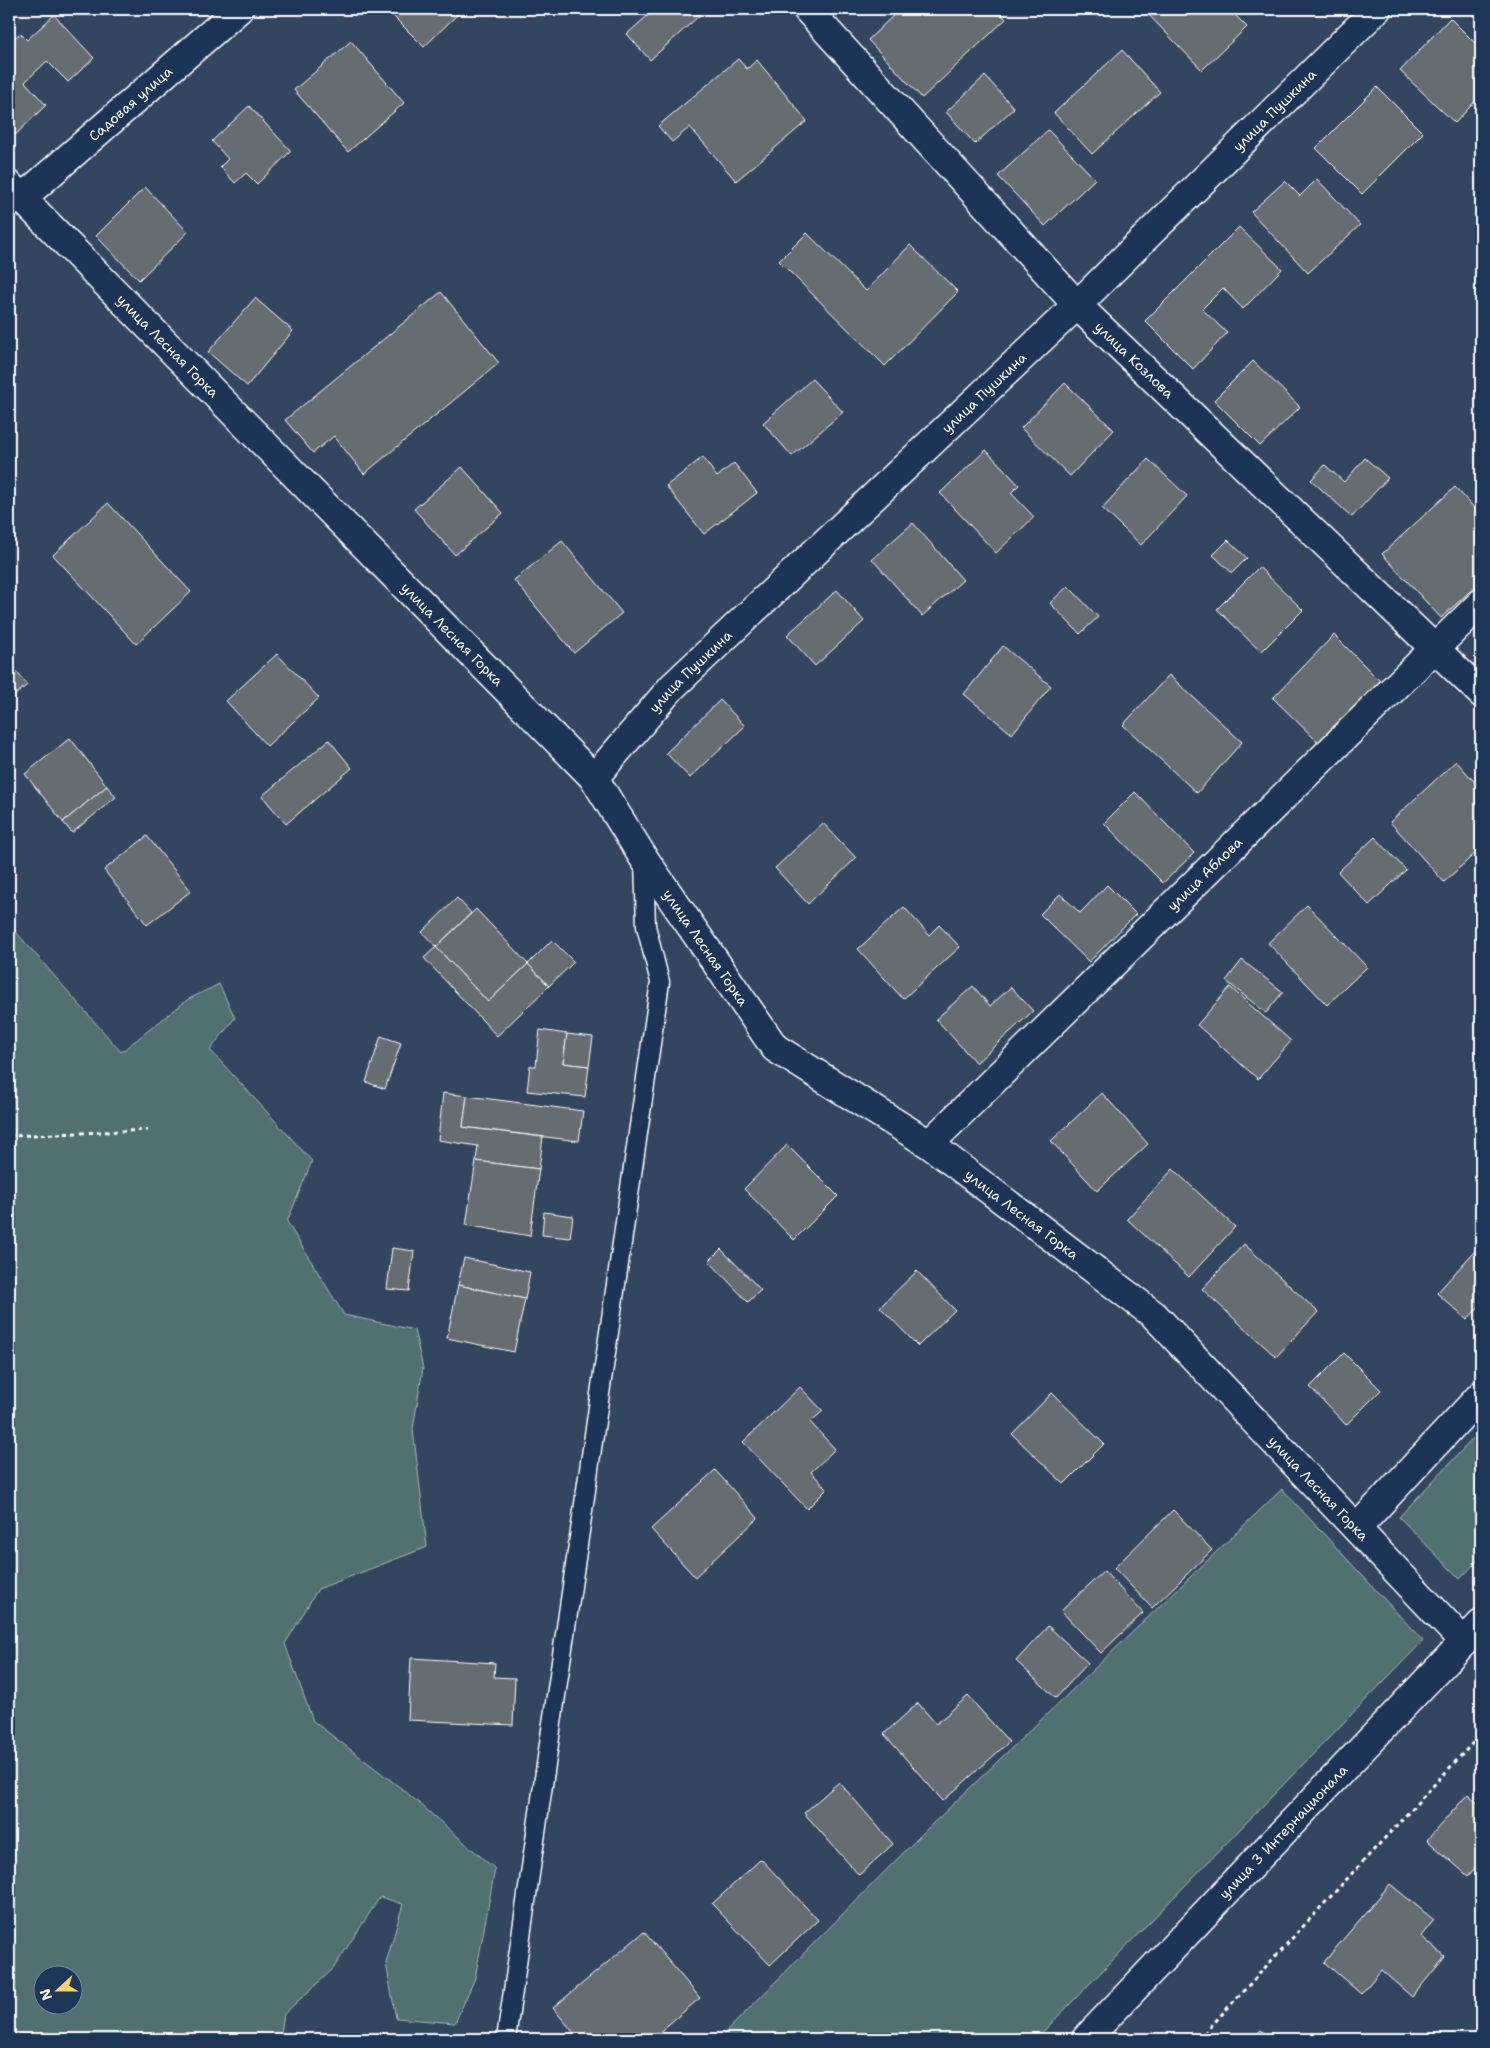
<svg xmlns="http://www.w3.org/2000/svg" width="1490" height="2048" font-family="'Shantell Sans',sans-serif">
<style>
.green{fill:#51706f;stroke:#a8b8b7;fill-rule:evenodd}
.building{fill:#666d71;stroke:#fff}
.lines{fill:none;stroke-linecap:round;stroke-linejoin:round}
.service-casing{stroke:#fff;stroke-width:21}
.minor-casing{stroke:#fff;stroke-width:31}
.secondary-casing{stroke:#fff;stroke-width:31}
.path{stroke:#fff;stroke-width:3;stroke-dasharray:4 4;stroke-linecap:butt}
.service{stroke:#1d3557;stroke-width:18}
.minor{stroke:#1d3557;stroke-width:28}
.secondary{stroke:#1d3557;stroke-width:28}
.labels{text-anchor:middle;stroke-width:4;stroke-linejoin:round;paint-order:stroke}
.street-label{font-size:14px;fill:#fff;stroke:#1d3557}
</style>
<rect width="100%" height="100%" fill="#33465f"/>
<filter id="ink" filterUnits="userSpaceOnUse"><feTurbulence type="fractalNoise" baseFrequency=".02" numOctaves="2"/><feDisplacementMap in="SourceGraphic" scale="10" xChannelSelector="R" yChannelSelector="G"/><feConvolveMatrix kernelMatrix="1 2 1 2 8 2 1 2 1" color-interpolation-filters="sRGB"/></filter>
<g filter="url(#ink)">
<g class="green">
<path d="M9,924L121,1052L187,1000L219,984L235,1018L210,1050L312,1161L287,1222L344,1315L414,1330L423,1368L413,1429L427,1547L318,1589L285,1644L313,1721L406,1792L495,1869L475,1978L455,2023L396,2018L386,1963L403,1904L380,1897L333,1969L284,2014L280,2039H9ZM42,1976H72V2006H42Z"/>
<polygon points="1481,1430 1481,1557 1460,1579 1399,1517"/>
<polygon points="1282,1489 1423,1641 1036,2039 719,2039 925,1831"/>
</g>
<g class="building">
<polygon points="386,9 463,9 424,47"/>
<polygon points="655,9 694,9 700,15 650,60 627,34"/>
<polygon points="900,9 996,9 1006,19 922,98 868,40"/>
<polygon points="1143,9 1229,9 1247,27 1202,70"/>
<polygon points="54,15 94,58 68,82 47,61 25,82 46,105 9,141 9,43 20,33 27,40"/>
<polygon points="1450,18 1481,49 1481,95 1455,123 1400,71"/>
<polygon points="351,41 404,103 348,152 294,90"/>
<polygon points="1122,50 1160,92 1092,154 1054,113"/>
<polygon points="738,59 747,69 757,60 807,121 736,181 690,127 672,142 658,126"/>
<polygon points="985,76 1014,108 975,144 946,112"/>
<polygon points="1377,87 1423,133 1362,194 1316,148"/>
<polygon points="249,106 291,151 257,184 246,173 235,183 220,167 228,159 212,141"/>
<polygon points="1048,130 1095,179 1045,226 998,176"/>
<polygon points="1317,179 1360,225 1308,273 1251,212 1285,181 1300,196"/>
<polygon points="145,187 188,232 139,280 96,236"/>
<polygon points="1239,227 1282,269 1243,309 1223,288 1202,309 1227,333 1193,369 1145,321"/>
<polygon points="807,233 866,291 910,245 958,292 885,366 779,261"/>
<polygon points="441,292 499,363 364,474 334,436 313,453 285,420"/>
<polygon points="255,298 293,331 247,386 208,352"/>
<polygon points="1253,361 1300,407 1260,446 1214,400"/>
<polygon points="812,379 843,412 792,456 763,423"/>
<polygon points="1065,383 1114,430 1070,476 1021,428"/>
<polygon points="986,450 1019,485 1011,493 1034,517 996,553 940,493"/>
<polygon points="703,457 717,477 734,463 757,493 704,534 666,486"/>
<polygon points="1365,458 1388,478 1352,517 1311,480 1325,465 1344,482"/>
<polygon points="1148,459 1187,496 1141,545 1102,508"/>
<polygon points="462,467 503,513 455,555 414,509"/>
<polygon points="1455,487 1481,515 1481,581 1441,618 1382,554"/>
<polygon points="108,503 191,592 136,644 53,555"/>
<polygon points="913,523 963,580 922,616 872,559"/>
<polygon points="1228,540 1247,558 1232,573 1213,555"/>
<polygon points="562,541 622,613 574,653 514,580"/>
<polygon points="1259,567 1303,610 1261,652 1217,609"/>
<polygon points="1068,586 1098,617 1080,634 1050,603"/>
<polygon points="837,590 864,621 815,666 787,635"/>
<polygon points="1334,635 1380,681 1319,743 1273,698"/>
<polygon points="1003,646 1051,686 1012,734 964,694"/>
<polygon points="277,654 319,698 267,746 226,701"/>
<polygon points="16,671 27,685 9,700 9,677"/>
<polygon points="1169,675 1242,742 1197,793 1123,725"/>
<polygon points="720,700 745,726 690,778 666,753"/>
<polygon points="70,738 107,786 63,822 25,774"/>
<polygon points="329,740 352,768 286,824 262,796"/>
<polygon points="1456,761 1481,789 1481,848 1444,882 1390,822"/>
<polygon points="107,786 116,797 72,833 63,822"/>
<polygon points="1135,792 1194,853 1163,883 1104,823"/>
<polygon points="823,823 856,858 808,904 775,868"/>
<polygon points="147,836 191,891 147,925 104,870"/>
<polygon points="1375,837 1406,870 1369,905 1338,872"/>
<polygon points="1107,885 1136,914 1089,962 1040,914 1060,894 1080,913"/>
<polygon points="457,898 471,913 436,947 422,932"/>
<polygon points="1307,905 1367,967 1327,1005 1268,943"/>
<polygon points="904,907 929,935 939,925 960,947 903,999 858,949"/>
<polygon points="476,909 528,964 488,1002 436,947"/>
<polygon points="552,940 574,962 549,986 528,964"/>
<polygon points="436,947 488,1002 528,964 549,986 497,1036 424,958"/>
<polygon points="1242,960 1283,992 1266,1013 1226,981"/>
<polygon points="973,986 990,1006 1011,987 1033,1011 976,1063 936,1019"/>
<polygon points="1230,987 1291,1041 1258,1079 1197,1025"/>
<polygon points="540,1030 567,1034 563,1063 589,1066 585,1097 527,1091 530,1066 536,1066"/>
<polygon points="567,1034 593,1037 589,1066 563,1063"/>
<polygon points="381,1036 401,1043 385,1089 366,1082"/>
<polygon points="443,1093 467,1096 463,1127 543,1137 539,1169 476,1161 478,1146 438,1140"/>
<polygon points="1102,1093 1148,1144 1097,1191 1051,1141"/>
<polygon points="467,1096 583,1111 579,1141 463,1127"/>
<polygon points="787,1145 838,1196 794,1240 744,1189"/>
<polygon points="476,1161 539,1169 530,1236 466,1225"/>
<polygon points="1173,1169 1235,1227 1189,1277 1127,1219"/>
<polygon points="544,1212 573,1216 570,1238 542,1235"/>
<polygon points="1244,1244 1318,1312 1276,1357 1202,1289"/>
<polygon points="1481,1244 1481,1304 1467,1320 1437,1293"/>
<polygon points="392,1248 414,1251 409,1291 387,1289"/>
<polygon points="721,1249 761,1290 748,1302 709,1261"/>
<polygon points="464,1258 530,1272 525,1299 458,1285"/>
<polygon points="917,1271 955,1310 918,1346 880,1307"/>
<polygon points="458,1285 525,1299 514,1352 447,1338"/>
<polygon points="1344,1353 1381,1390 1346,1425 1310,1387"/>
<polygon points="800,1387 823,1411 810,1422 835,1449 811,1472 827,1489 807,1509 743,1442"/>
<polygon points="1052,1393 1104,1444 1064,1484 1012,1434"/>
<polygon points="715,1470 758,1518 695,1577 651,1529"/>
<polygon points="1173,1510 1212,1550 1152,1608 1114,1568"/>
<polygon points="1104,1571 1143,1613 1101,1653 1061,1611"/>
<polygon points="1048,1626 1088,1663 1056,1698 1016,1661"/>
<polygon points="411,1658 495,1663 494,1677 515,1678 513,1725 408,1720"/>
<polygon points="968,1696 1009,1742 943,1801 884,1734 918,1703 936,1724"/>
<polygon points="839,1782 893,1844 859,1875 804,1813"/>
<polygon points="1468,1794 1481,1806 1481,1861 1468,1876 1427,1840"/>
<polygon points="761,1859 818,1920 770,1965 712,1904"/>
<polygon points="1390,1884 1434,1920 1421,1936 1445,1957 1412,1997 1381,1970 1361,1994 1324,1962"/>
<polygon points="644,1932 700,1998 651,2039 579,2039 553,2008"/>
<polygon points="1261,2030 1271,2039 1251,2039"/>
</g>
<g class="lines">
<defs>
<polyline id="service" points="506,2039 660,982 646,926 644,860"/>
<g id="minor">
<path id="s1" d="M807,9L1077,305L1481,693"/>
<path id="s2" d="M9,185L594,778L643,857L775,1048L929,1144L1154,1315L1464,1642"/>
<path id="s3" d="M21,199L239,9"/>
<path id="s4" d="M594,778L672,687L1077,305L1377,9"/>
<path id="s5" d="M929,1144L1481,603"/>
<polyline points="1357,1528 1481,1395"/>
</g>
<g id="secondary">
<path id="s6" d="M1086,2039L1481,1624"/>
</g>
</defs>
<use href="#service" class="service-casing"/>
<use href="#minor" class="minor-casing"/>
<use href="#secondary" class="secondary-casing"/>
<g class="path">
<polyline points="9,1136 148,1130"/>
<polyline points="1199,2039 1481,1734"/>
</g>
<use href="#service" class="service"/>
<use href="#minor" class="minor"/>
<use href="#secondary" class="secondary"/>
</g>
</g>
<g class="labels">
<g class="street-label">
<text dy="5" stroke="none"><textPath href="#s3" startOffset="145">Садовая улица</textPath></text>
<text dy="5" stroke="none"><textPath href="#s4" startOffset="954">улица Пушкина</textPath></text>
<text dy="5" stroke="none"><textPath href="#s2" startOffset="226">улица Лесная Горка</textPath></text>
<text dy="5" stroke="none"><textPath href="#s1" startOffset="480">улица Козлова</textPath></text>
<text dy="5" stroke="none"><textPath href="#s4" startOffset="549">улица Пушкина</textPath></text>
<text dy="5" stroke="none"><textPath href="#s2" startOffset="631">улица Лесная Горка</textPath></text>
<text dy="5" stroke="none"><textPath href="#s4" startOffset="144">улица Пушкина</textPath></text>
<text dy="5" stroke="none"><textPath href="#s5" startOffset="386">улица Аблова</textPath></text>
<text dy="5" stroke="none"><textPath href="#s2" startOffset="1036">улица Лесная Горка</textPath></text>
<text dy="5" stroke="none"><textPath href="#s2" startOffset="1456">улица Лесная Горка</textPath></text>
<text dy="5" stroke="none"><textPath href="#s2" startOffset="1861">улица Лесная Горка</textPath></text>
<text dy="5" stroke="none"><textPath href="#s6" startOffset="286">улица 3 Интернационала</textPath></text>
</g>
</g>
<rect width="1490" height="2048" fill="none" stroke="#1d3557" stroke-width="30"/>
<rect x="15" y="15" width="1460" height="2018" fill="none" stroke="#fff" stroke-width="2" filter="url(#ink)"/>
<g transform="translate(58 1990) rotate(249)"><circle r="24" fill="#1d3557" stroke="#77869a"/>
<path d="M0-4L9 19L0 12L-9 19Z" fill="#ffd166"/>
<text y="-8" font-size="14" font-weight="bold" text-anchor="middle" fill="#ffffff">N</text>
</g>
</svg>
